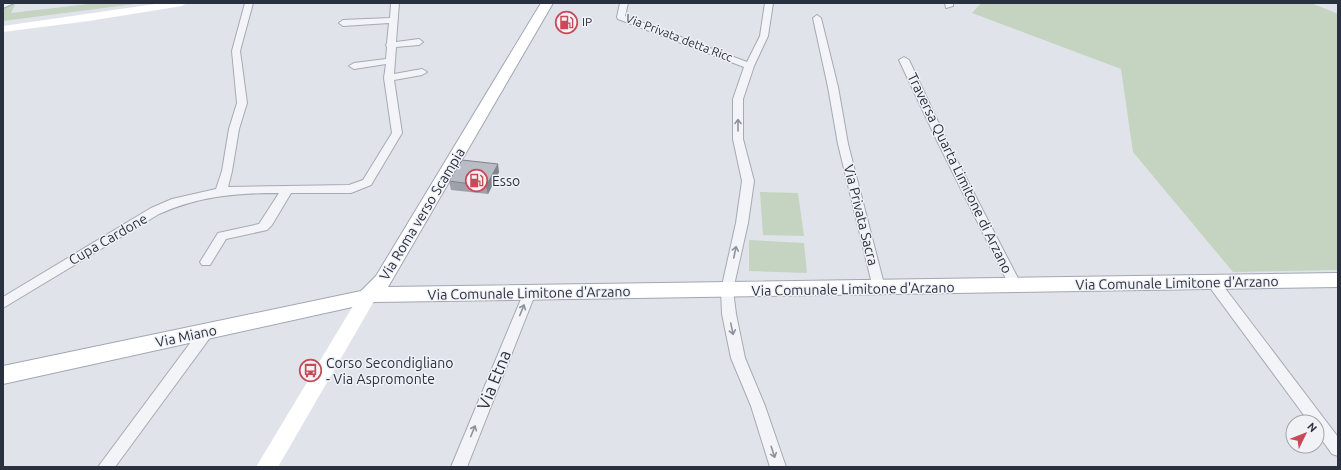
<svg xmlns="http://www.w3.org/2000/svg" width="1341" height="470" font-family="Ubuntu,sans-serif">
<style>
.green{fill:#c5d3c1}
.lines{fill:none;stroke-linecap:round;stroke-linejoin:round}
.street-casing{stroke:#a5aab3;stroke-width:2}
.primary-casing{stroke:#a0a7b4;stroke-width:2}
.street{fill:#f3f4f7;fill-rule:evenodd}
.secondary{fill:#fff;fill-rule:evenodd}
.primary{fill:#fff;fill-rule:evenodd}
.wall{fill:#9da2a9}
.shaded-wall{fill:#80848a}
.building{fill:#b7bcc5;stroke:#80848a}
.oneway{stroke:#8e929c}
.labels{text-anchor:middle;stroke-width:3;stroke-linejoin:round;paint-order:stroke}
.far-poi-label{font-size:12px;fill:#293140;stroke:#f0f2f6;text-anchor:start}
.far-street-label{font-size:12px;fill:#293140;stroke:#f0f2f6}
.street-label{font-size:14px;fill:#293140;stroke:#f0f2f6}
.poi-label{font-size:14px;fill:#293140;stroke:#f0f2f6;text-anchor:start}
.near-street-label{font-size:17px;fill:#293140;stroke:#f0f2f6}
</style>
<rect width="100%" height="100%" fill="#e0e3e9"/>
<g class="green">
<polygon points="97,3 142,3 3,21 3,8 13,4 15,5 11,13"/>
<polygon points="981,3 1311,3 1338,14 1338,270 1233,272 1133,152 1121,69 972,13"/>
<polygon points="760,192 798,193 804,236 763,235"/>
<polygon points="749,240 804,243 807,273 749,271"/>
</g>
<g class="lines">
<defs>
<g id="street">
<polygon points="3,3 14,3 3,8"/>
<path d="M245,3H253L240,51L247,103L239,129L232,171L228,187L349,185L363,180L392,133L384,78L386,64L354,69L349,66L354,63L386,59L387,47L386,45L387,43L389,23L343,26L339,23L343,20L390,18L391,3H399L396,42L419,39L423,42L419,45L396,47L394,74L422,69L427,72L422,75L394,80L402,133L371,185L351,193H291L272,225L267,230L226,239L210,265H202L200,262L218,233L259,224L279,193C235,193 200,196 159,214L3,308V297L151,208L172,199L216,189L222,171L229,129L237,103L232,51Z"/>
<polygon points="620,3 628,3 625,16 747,62 760,36 765,3 773,3 768,36 754,66 743,99 743,139 754,181 748,223 733,290 736,314 745,358 765,406 786,467 770,467 751,406 731,358 722,314 721,290 736,223 742,181 733,139 733,99 744,67 618,19 617,17"/>
<polygon points="945,3 953,3 953,6 946,8"/>
<polygon points="817,15 821,18 838,87 848,144 885,288 884,291 879,293 874,291 873,288 838,144 828,87 813,18"/>
<polygon points="904,57 909,60 949,145 1022,286 1021,289 1016,291 1011,289 939,145 899,60"/>
<polygon points="1213,277 1218,279 1338,437 1338,456 1332,454 1317,433 1317,422 1309,422 1208,285 1207,282 1208,279"/>
<polygon points="530,287 535,289 536,292 467,467 451,467 524,292 525,289"/>
<polygon points="207,326 212,327 214,331 212,335 115,467 98,467 202,327"/>
</g>
<polygon id="primary" points="541,3 553,3 388,287 1338,273 1338,287 375,302 3,384 3,366 361,291 376,276"/>
</defs>
<use href="#street" class="street-casing"/>
<use href="#primary" class="primary-casing"/>
<use href="#street" class="street"/>
<g class="secondary">
<polygon points="162,3 187,3 182,6 89,21 3,32 3,26"/>
<polygon points="368,289 374,291 377,296 278,467 256,467 362,291"/>
</g>
<use href="#primary" class="primary"/>
</g>
<polygon class="wall" points="499,172 488,194 451,190 449,181"/>
<polygon class="shaded-wall" points="498,164 499,172 488,194 486,186"/>
<polygon class="building" points="462,160 498,164 486,186 449,181"/>
<defs><path id="oneway-shaft" d="M-6 0H5M1.5-3L5.5 0L1.5 3" fill="none" stroke-width="1.6" stroke-linecap="round" stroke-linejoin="round"/></defs>
<g class="oneway">
<use href="#oneway-shaft" transform="translate(738 125) rotate(-90)"/>
<use href="#oneway-shaft" transform="translate(735 252) rotate(-78)"/>
<use href="#oneway-shaft" transform="translate(522 310) rotate(-68)"/>
<use href="#oneway-shaft" transform="translate(732 329) rotate(78)"/>
<use href="#oneway-shaft" transform="translate(473 431) rotate(-68)"/>
<use href="#oneway-shaft" transform="translate(773 452) rotate(72)"/>
</g>
<defs>
<symbol id="fuel-ring" viewBox="-11 -11 22 22"><circle r="9.5" fill="#f0f2f6" stroke="#cb4857" stroke-width="1.5"/><path d="M-5.5-6h7V0h2V4h1.3V-2.5L3-4.5l.8-.8L6-3V5H2.5V1h-1V6h-7ZM-4.2-4.7v3.2H.2V-4.7Z" fill="#cb4857"/></symbol>
<symbol id="bus-ring" viewBox="-11 -11 22 22"><circle r="9.5" fill="#f0f2f6" stroke="#cb4857" stroke-width="1.5"/><path d="M-5-6H5V4H4V6H2V4H-2V6H-4V4H-5ZM-3.5-4V0h7V-4ZM-3.5 1.2v1.5H-2V1.2ZM2 1.2v1.5H3.5V1.2Z" fill="#cb4857"/></symbol>
</defs>
<g fill-rule="evenodd">
<use href="#fuel-ring" x="554" y="10" width="25" height="25"/>
<use href="#fuel-ring" x="464" y="168" width="25" height="25"/>
<use href="#bus-ring" x="298" y="358" width="25" height="25"/>
</g>
<g class="labels">
<g class="far-poi-label">
<text x="582" y="26">IP</text>
</g>
<g class="far-street-label">
<text transform="translate(679 38) rotate(21)" y="4">Via Privata detta Ricc</text>
</g>
<g class="street-label">
<text transform="translate(960 173) rotate(64)" y="5">Traversa Quarta Limitone di Arzano</text>
<text transform="translate(422 214) rotate(-59)" y="5">Via Roma verso Scampia</text>
<text transform="translate(861 215) rotate(76)" y="5">Via Privata Sacra</text>
<text transform="translate(108 239) rotate(-30)" y="5">Cupa Cardone</text>
<text transform="translate(1177 283) rotate(-1)" y="5">Via Comunale Limitone d'Arzano</text>
<text transform="translate(853 289) rotate(-1)" y="5">Via Comunale Limitone d'Arzano</text>
<text transform="translate(529 293) rotate(-1)" y="5">Via Comunale Limitone d'Arzano</text>
<text transform="translate(186 336) rotate(-12)" y="5">Via Miano</text>
</g>
<g class="poi-label">
<text x="492" y="186">Esso</text>
<text x="326" y="368">Corso Secondigliano<tspan x="326" dy="16">- Via Aspromonte</tspan></text>
</g>
<g class="near-street-label">
<text transform="translate(494 380) rotate(-68)" y="6">Via Etna</text>
</g>
</g>
<rect width="1341" height="470" fill="none" stroke="#293140" stroke-width="8"/>
<g transform="translate(1305 434) rotate(47)"><circle r="19" fill="#f0f2f6" stroke="#a0a5ad"/>
<path d="M0-3L7 15L0 10L-7 15Z" fill="#cb4857"/>
<text y="-6" font-size="11" font-weight="bold" text-anchor="middle" fill="#293140">N</text>
</g>
</svg>
